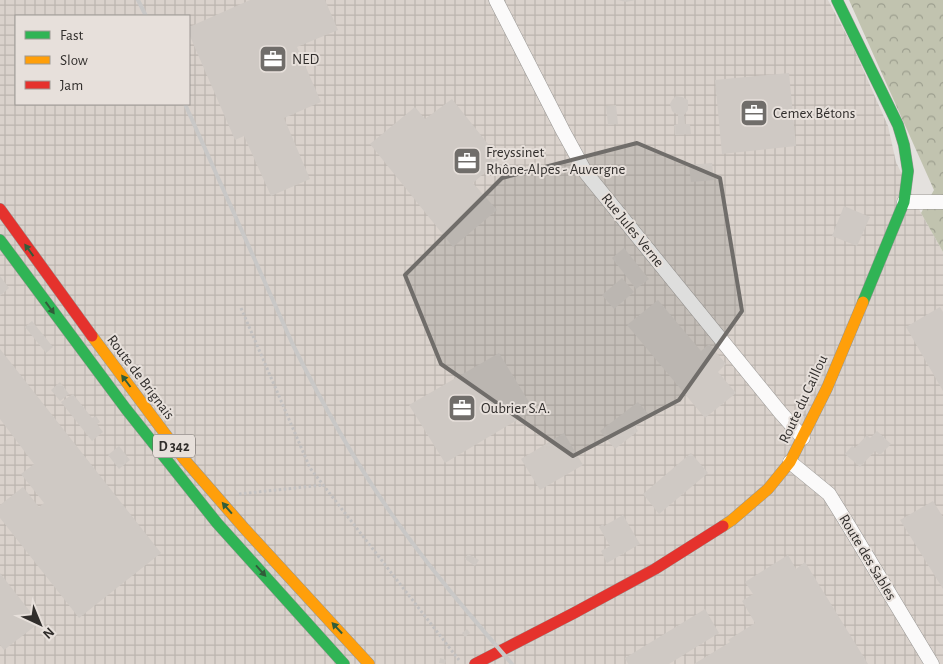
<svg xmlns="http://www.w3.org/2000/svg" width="943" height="664" font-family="'Alegreya Sans',sans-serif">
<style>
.industrial{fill:url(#industrial-grid);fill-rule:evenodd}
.forest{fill:url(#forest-crowns)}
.building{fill:#cfc9c4}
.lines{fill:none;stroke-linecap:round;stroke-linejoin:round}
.street-casing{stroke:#999794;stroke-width:15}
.fast-casing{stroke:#999794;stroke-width:12}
.slow-casing{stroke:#999794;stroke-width:12}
.jam-casing{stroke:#999794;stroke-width:12}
.path{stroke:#c2c0c0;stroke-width:3;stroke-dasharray:2.5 2.5;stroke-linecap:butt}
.street{stroke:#fbfafa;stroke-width:14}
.fast{stroke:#30b455;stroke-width:11}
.slow{stroke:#ff9f0a;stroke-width:11}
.jam{stroke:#e5322d;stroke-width:11}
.rail{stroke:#c9c8c7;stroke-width:4}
.oneway{fill:#315d3a}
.marked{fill:#706d6a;fill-opacity:0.2;stroke:#706d6a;stroke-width:4;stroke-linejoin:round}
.labels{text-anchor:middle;stroke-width:4;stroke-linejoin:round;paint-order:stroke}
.shield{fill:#e7e0db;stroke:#686360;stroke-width:1}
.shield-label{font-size:14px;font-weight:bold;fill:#312e2c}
.poi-label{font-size:15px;fill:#312e2c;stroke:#e7e0db;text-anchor:start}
.street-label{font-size:15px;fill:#312e2c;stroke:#e7e0db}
</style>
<defs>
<pattern id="industrial-grid" width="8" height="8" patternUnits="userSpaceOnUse" patternTransform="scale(1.25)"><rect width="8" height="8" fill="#dad2cc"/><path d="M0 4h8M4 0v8" fill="none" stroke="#bcb5af"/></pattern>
<pattern id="forest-crowns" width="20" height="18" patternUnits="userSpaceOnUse" patternTransform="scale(1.25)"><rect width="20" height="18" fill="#c1c3af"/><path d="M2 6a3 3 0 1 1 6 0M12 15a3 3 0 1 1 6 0" fill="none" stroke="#9d9f8f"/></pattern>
</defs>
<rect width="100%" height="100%" fill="#e4e1de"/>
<path class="industrial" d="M0,0H828L854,49L888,126L896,162L921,213L943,252V664H0ZM16,16H189V104H16Z"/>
<polygon class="forest" points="849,0 943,0 943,252 921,213 934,190"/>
<g class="building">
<polygon points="250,0 325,0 338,30 297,47 321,102 284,118 310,179 271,196 244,136 235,140 189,34 189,27"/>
<polygon points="618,0 636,0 626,2"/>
<polygon points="789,73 796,146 722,154 715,80"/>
<polygon points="676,96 682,97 688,100 688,110 684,115 685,124 690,124 691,134 675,135 674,125 678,124 678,114 674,113 672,111 670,104 672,100"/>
<polygon points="452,99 500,159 473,183 497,210 453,247 370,144 415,107 425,119"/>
<polygon points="616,105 618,124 608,125 606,106"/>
<polygon points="712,163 714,180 691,182 689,165"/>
<polygon points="844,206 870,217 857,246 832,236"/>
<polygon points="624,248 649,279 636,289 612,258"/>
<polygon points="0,276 9,288 0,296"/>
<polygon points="622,278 634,292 614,309 602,295"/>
<polygon points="658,300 701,351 709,344 726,364 718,372 736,393 705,418 627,325"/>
<polygon points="940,307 943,312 943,391 906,327"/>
<polygon points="32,321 53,347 46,353 25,327"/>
<polygon points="0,349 161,553 79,618 0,518 0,505 23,487 39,507 44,503 21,474 34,464 0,419"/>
<polygon points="499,353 534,410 445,463 409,405"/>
<polygon points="60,382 69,394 60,401 51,390"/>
<polygon points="73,394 92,418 96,416 100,422 97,424 103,432 92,441 61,402"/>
<polygon points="638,402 649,415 635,427 638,431 615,449 600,431"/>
<polygon points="877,431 891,444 880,455 875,451 860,467 845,454 852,446 855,448 867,435 870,438"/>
<polygon points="564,433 583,465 540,490 521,459"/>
<polygon points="119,446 130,460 119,469 108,455"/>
<polygon points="691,453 708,473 659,514 643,494"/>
<polygon points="933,501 943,517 943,589 900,520"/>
<polygon points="623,515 640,544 607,563 601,551 610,546 599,527 603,524 604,526"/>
<polygon points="468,554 479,560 475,566 465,559"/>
<polygon points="788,555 796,569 805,562 868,664 694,664 730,642 728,640 755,623 742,601 753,594 745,582"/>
<polygon points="0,573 39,623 4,650 0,645"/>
<polygon points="705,609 719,633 669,664 628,664 625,658"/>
<polygon points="467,629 470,633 465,637 462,633"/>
<polygon points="440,658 446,660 445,664 439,663"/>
</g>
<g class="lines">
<defs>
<g id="street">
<polyline points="496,0 563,131 586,173 780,412 803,438"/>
<polyline points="904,202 943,202"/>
<polyline points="790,462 829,494 847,523 932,664"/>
</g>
<g id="fast">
<polyline points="837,0 898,125 904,145 908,171 904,202 863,302"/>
<polyline points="0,240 126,409 217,523 344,664"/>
</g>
<g id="slow">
<polyline points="92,336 184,459 244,528 369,664"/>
<polyline points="723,526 732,520 768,489 790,462 827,388 863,302"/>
</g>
<g id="jam">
<polyline points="0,209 92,336"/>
<polyline points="475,664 574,613 655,569 723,526"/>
</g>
</defs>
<use href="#street" class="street-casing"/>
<use href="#fast" class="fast-casing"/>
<use href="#slow" class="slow-casing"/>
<use href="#jam" class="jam-casing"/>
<g class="path">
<polyline points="241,308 310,468 459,660"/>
<polyline points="239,494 323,485"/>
</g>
<use href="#street" class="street"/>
<use href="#fast" class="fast"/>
<use href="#slow" class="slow"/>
<use href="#jam" class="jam"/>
<g class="rail">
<polyline points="138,0 146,16"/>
<path d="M185,104L293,345C321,401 351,455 386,506C424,562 468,613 512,664"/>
</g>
</g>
<defs><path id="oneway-solid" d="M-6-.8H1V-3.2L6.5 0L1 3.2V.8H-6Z" transform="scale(1.25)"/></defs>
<g class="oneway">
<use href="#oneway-solid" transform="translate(29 250) rotate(-126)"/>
<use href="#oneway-solid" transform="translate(50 308) rotate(54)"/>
<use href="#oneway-solid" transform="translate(126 381) rotate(-127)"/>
<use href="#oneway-solid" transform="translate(227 508) rotate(-131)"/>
<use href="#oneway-solid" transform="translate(261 571) rotate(48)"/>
<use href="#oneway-solid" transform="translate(337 628) rotate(-133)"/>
</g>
<path class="marked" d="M637,143L720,178L742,311L679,400L573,456L441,364L405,275L502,178Z"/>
<defs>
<symbol id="office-square" viewBox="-11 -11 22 22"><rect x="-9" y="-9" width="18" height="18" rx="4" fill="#706d6a" stroke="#e7e0db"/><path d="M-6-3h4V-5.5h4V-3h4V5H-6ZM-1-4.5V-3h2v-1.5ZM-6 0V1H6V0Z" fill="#fff"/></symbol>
</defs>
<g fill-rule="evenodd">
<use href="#office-square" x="257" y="43" width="32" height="32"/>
<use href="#office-square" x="738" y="97" width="32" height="32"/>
<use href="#office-square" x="451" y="145" width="32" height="32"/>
<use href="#office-square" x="446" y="392" width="32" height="32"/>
</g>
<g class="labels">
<rect class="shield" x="153" y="434.5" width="42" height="23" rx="4"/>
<g class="shield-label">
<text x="174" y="451">D 342</text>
</g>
<g class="poi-label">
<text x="292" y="64">NED</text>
<text x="773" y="118">Cemex Bétons</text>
<text x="486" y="157">Freyssinet<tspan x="486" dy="17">Rhône-Alpes - Auvergne</tspan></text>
<text x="481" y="413">Oubrier S.A.</text>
</g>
<g class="street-label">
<text transform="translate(633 230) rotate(51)" y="5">Rue Jules Verne</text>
<text transform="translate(141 377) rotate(53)" y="5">Route de Brignais</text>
<text transform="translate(803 399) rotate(-65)" y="5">Route du Caillou</text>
<text transform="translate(868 557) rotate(59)" y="5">Route des Sables</text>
</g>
</g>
<rect x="15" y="15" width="175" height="90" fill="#e7e0db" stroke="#9e9995"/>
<rect x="25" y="31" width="25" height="8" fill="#30b455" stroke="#9e9995"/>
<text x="60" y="40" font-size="15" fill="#312e2c">Fast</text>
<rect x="25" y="56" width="25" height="8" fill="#ff9f0a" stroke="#9e9995"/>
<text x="60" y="65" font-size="15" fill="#312e2c">Slow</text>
<rect x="25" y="81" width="25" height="8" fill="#e5322d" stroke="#9e9995"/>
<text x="60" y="90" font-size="15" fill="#312e2c">Jam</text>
<g transform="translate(40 624) rotate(136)" stroke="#e7e0db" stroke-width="4" paint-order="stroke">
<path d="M0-4L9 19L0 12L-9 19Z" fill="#312e2c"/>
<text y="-8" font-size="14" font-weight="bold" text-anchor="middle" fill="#312e2c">N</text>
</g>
</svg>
